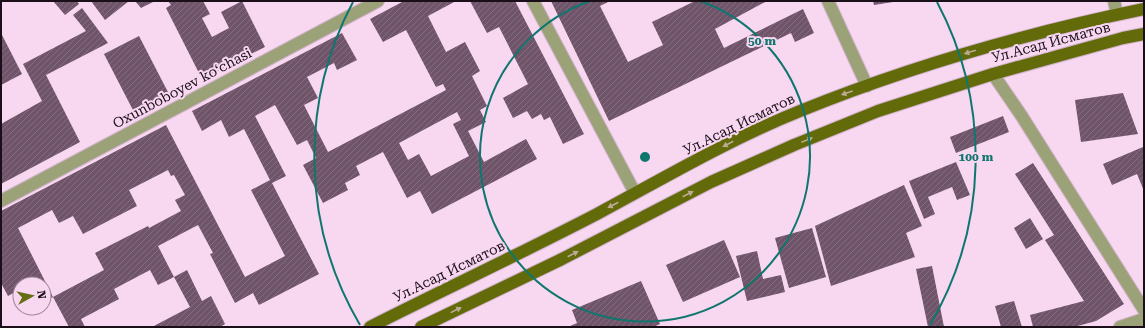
<svg xmlns="http://www.w3.org/2000/svg" width="1145" height="328" font-family="'Roboto Serif',serif">
<style>
.building{fill:url(#building-hatch);fill-rule:evenodd}
.lines{fill:none;stroke-linecap:round;stroke-linejoin:round}
.minor-casing{stroke:#d0b3ca;stroke-width:14}
.major-casing{stroke:#d0b3ca;stroke-width:14}
.minor{stroke:#9ca278;stroke-width:12}
.major{stroke:#636a09;stroke-width:12}
.oneway{fill:#bcab94}
.ring{fill:none;stroke:#0f766e;stroke-width:2}
.labels{text-anchor:middle;stroke-width:4;stroke-linejoin:round;paint-order:stroke}
.street-label{font-size:14px;fill:#1a0f18;stroke:#f8d7f1}
.centre{fill:#0f766e;stroke:#f8d7f1;stroke-width:2}
.ring-label{font-size:12px;text-anchor:middle;font-weight:bold;fill:#0f766e;stroke:#f8d7f1;stroke-width:4;stroke-linejoin:round;paint-order:stroke}
</style>
<defs>
<pattern id="building-hatch" width="6" height="6" patternUnits="userSpaceOnUse"><rect width="6" height="6" fill="#70546a"/><path d="M-1 1l2-2M0 6l6-6M5 7l2-2" fill="none" stroke="#826d7e"/></pattern>
</defs>
<rect width="100%" height="100%" fill="#f8d7f1"/>
<g class="building">
<polygon points="53,1 77,1 79,4 65,15"/>
<polygon points="91,1 129,1 105,20"/>
<polygon points="135,1 155,1 141,8"/>
<polygon points="168,1 203,1 210,14 202,18 212,37 229,28 221,12 242,1 265,47 202,79 166,8 171,5"/>
<path d="M404,1H456L428,16L446,52L465,42L480,71L472,76L487,106L480,110L486,122L468,131L484,162L526,139L537,159L432,214L420,191L407,198L383,152L356,166L360,175L345,183L348,190L323,203L303,165L316,158L307,140L297,145L275,105L255,116L286,176L272,183L319,274L259,305L253,293L235,303L210,254L213,253L198,225L158,246L174,277L158,285L150,270L114,289L119,299L81,319L85,327H69L53,297L104,270L95,253L148,226L149,228L181,211L175,200L185,195L174,175L171,176L168,170L129,190L137,206L83,234L73,216L59,223L52,210L18,228L53,297L44,302V284H20V289L8,296L1,283V211L166,125L245,277L285,256L251,190L270,180L244,129L229,137L221,120L202,131L192,111L342,33L357,60L337,70L334,63L307,77L318,98L304,105L328,152L446,90L443,84L436,87L406,30L383,42L370,19ZM457,112L461,120L453,124L469,156L431,176L419,154L408,160L399,143Z"/>
<polygon points="470,1 515,1 584,134 563,144 550,117 544,120 541,114 532,119 527,111 513,118 503,98 528,84 499,27 487,33"/>
<polygon points="551,1 610,1 600,6 628,62 663,45 652,22 695,1 767,1 715,29 724,48 803,9 814,33 795,42 791,33 609,121"/>
<polygon points="873,1 893,1 893,2 874,5"/>
<polygon points="82,8 108,43 46,75 80,142 1,184 1,124 42,101 23,64 86,31 73,15"/>
<polygon points="1,33 22,74 1,85"/>
<polygon points="139,36 170,96 135,114 104,54"/>
<polygon points="1123,93 1138,134 1081,142 1075,100"/>
<polygon points="1003,116 1009,132 956,153 950,137"/>
<polygon points="1143,147 1144,191 1137,174 1112,185 1103,164"/>
<polygon points="956,162 970,195 957,200 952,187 928,197 935,214 924,219 909,181"/>
<polygon points="1033,163 1124,304 1096,321 1074,327 1033,327 1030,315 1084,301 1045,240 1054,235 1015,174"/>
<polygon points="904,185 922,226 906,233 915,257 831,286 815,226"/>
<polygon points="1030,218 1043,239 1026,249 1014,228"/>
<polygon points="812,228 826,277 789,288 775,238"/>
<polygon points="724,240 740,277 683,302 666,265"/>
<polygon points="757,251 763,279 781,275 785,292 747,301 736,256"/>
<polygon points="932,266 944,327 928,327 916,269"/>
<polygon points="187,270 202,301 211,296 225,324 220,327 152,327 190,307 174,277"/>
<polygon points="641,281 660,324 653,327 568,327 577,323 572,310"/>
<polygon points="1014,301 1022,327 1001,327 995,306"/>
</g>
<g class="lines">
<defs>
<g id="minor">
<polyline points="533,1 635,193"/>
<polyline points="828,1 867,86"/>
<polyline points="1114,1 1117,14"/>
<polyline points="993,74 1021,115 1144,310"/>
<polyline points="1,201 378,1"/>
<polyline points="1120,327 1144,319"/>
</g>
<g id="major">
<path d="M370,327C445,289 522,253 597,214C664,178 730,139 800,111C911,66 1027,33 1144,9"/>
<polyline points="421,327 562,259 711,182 794,145 878,111 993,74 1123,38 1144,34"/>
</g>
</defs>
<use href="#minor" class="minor-casing"/>
<use href="#major" class="major-casing"/>
<use href="#minor" class="minor"/>
<use href="#major" class="major"/>
</g>
<defs><path id="oneway-solid" d="M-6-.8H1V-3.2L6.5 0L1 3.2V.8H-6Z"/></defs>
<g class="oneway">
<use href="#oneway-solid" transform="translate(970 52) rotate(163)"/>
<use href="#oneway-solid" transform="translate(847 93) rotate(161)"/>
<use href="#oneway-solid" transform="translate(807 140) rotate(-22)"/>
<use href="#oneway-solid" transform="translate(728 144) rotate(152)"/>
<use href="#oneway-solid" transform="translate(688 194) rotate(-27)"/>
<use href="#oneway-solid" transform="translate(613 205) rotate(152)"/>
<use href="#oneway-solid" transform="translate(573 254) rotate(-27)"/>
<use href="#oneway-solid" transform="translate(456 310) rotate(-26)"/>
</g>
<g class="ring">
<path d="M700 1A165 165 0 1 1 590 1"/>
<path d="M360 325A331 331 0 0 1 353 2M937 2A331 331 0 0 1 930 325"/>
</g>
<g class="labels">
<g class="street-label">
<text transform="translate(1051 42) rotate(-15)" y="5">Ул.Асад Исматов</text>
<text transform="translate(182 88) rotate(-28)" y="5">Oxunboboyev koʻchasi</text>
<text transform="translate(739 124) rotate(-26)" y="5">Ул.Асад Исматов</text>
<text transform="translate(449 271) rotate(-26)" y="5">Ул.Асад Исматов</text>
</g>
</g>
<circle cx="645" cy="157" r="6" class="centre"/>
<g class="ring-label">
<text x="762" y="45">50 m</text>
<text x="976" y="161">100 m</text>
</g>
<rect width="1145" height="328" fill="none" stroke="#1a0f18" stroke-width="4"/>
<g transform="translate(32 296) rotate(82)"><circle r="19" fill="#f8d7f1" stroke="#9f879a"/>
<path d="M0-3L7 15L0 10L-7 15Z" fill="#666d13"/>
<text y="-6" font-size="11" font-weight="bold" text-anchor="middle" fill="#1a0f18">N</text>
</g>
</svg>
